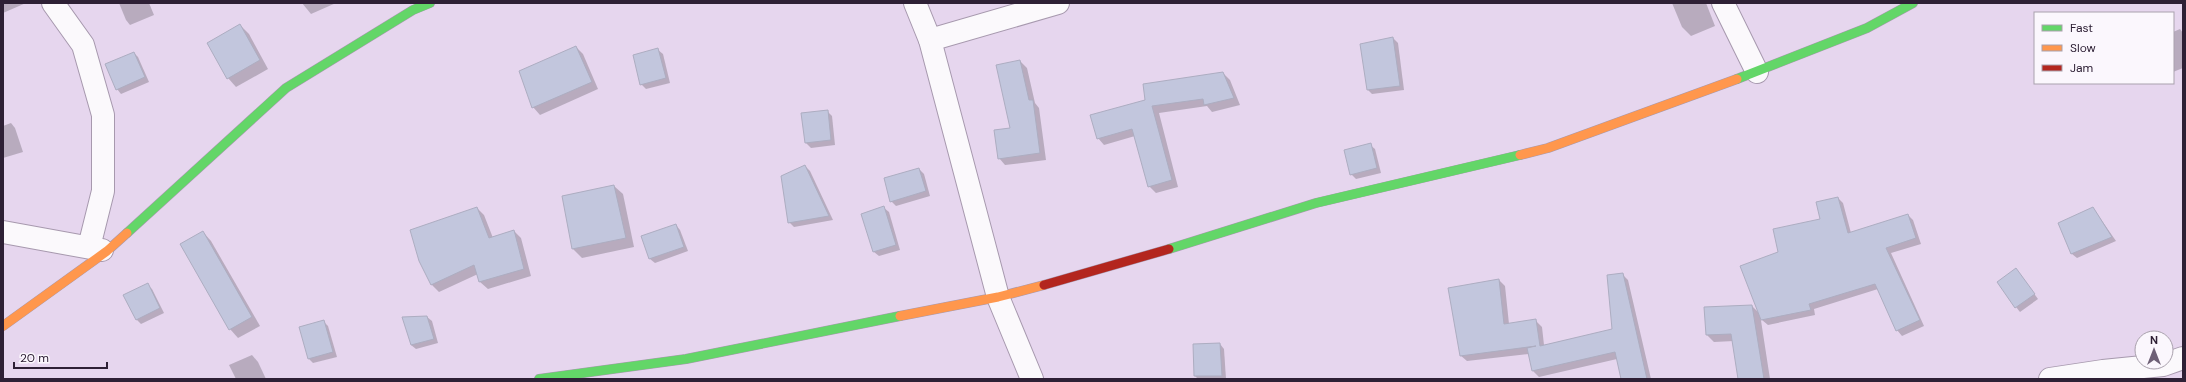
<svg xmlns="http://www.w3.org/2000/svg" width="2186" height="382" font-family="'DM Sans',sans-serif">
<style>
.shadow{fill:#0003}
.building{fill:#c2c6dd;stroke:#adadc1}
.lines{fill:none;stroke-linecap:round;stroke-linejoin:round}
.street-casing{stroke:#a799ae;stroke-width:24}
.fast-casing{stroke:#a799ae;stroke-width:10}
.slow-casing{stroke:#a799ae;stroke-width:10}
.jam-casing{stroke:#a799ae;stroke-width:10}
.street{stroke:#fbf9fc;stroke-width:22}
.fast{stroke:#63d668;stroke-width:9}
.slow{stroke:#ff974d;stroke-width:9}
.jam{stroke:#b3261e;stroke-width:9}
</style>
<rect width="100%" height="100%" fill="#e6d6ee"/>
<g class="shadow">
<polygon points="3,3 26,3 3,13"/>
<polygon points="119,3 149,3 154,15 130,25 126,20"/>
<polygon points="302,3 336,3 311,14"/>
<polygon points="1672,3 1706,3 1715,26 1691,36 1682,27"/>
<polygon points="240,25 249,34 268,69 236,87 228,78"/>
<polygon points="2180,29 2183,33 2183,68 2173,72 2173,32"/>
<polygon points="1393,38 1398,43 1404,90 1372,94 1368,90"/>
<polygon points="576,47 583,54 598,89 540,115 533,107"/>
<polygon points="658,50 663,54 670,83 646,89 641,84"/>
<polygon points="134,53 138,57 149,82 121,94 117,89"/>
<polygon points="1020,61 1027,68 1035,103 1039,108 1046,160 1005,165 999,158 1011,128"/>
<polygon points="1223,73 1230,80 1240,105 1212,112 1207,106 1159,113 1178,187 1156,193 1149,186 1135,136 1104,145 1098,138 1146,101"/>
<polygon points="827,111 832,116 835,145 811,148 806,143 803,114"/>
<polygon points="11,123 15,128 23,152 3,158 3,126"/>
<polygon points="1370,145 1375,149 1381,173 1356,179 1351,174"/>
<polygon points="805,166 810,171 833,220 794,227 789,222"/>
<polygon points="919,169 924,174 930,196 896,206 891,201"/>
<polygon points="614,186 623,194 634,247 582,258 573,249 563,196"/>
<polygon points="1838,198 1843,203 1851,233 1908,215 1913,220 1921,244 1891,253 1924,326 1902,336 1897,330 1878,289 1814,309 1815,315 1768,325 1762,320 1779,252 1821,219"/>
<polygon points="477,208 484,215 493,238 514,231 521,238 531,276 488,289 480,282 478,274 439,292 432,285 420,260"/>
<polygon points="884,208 889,212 900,250 879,256 874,252 862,214"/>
<polygon points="2093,208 2116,241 2077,258 2072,254 2059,224"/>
<polygon points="676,225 680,230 688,251 655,263 650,259"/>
<polygon points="203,232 211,241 260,326 238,338 230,329"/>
<polygon points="1622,274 1628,280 1651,379 1622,379 1617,359 1539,377 1533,371 1529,354 1467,361 1460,355 1499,280 1505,286 1509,324 1536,321 1542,327 1544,345 1613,330"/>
<polygon points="2020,274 2038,299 2020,312 2016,307"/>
<polygon points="147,285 152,289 164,313 141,324 136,319"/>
<polygon points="1752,306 1760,314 1770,379 1739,379 1734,341 1714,342 1707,335 1705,308"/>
<polygon points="427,317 432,321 438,343 416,349 411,345"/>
<polygon points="323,321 328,326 337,357 313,363 309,359"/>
<polygon points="1220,344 1224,349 1226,379 1198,379 1195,376"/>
<polygon points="252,355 258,362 266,379 236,379 229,365"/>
</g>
<g class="building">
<polygon points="240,24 260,60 227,79 207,43"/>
<polygon points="1393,37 1400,86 1367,90 1360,44"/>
<polygon points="576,46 592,82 532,108 519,71"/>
<polygon points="658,48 666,78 640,85 633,55"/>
<polygon points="134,52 145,77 116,90 105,64"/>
<polygon points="1020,60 1029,100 1033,100 1040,153 998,159 994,130 1010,128 996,65"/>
<polygon points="1223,72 1234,98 1204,105 1203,99 1152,106 1172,180 1148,187 1132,129 1097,139 1090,115 1145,100 1143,84"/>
<polygon points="828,110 831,140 805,143 801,113"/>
<polygon points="1371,143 1377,168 1350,175 1344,150"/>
<polygon points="805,165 829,216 788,223 781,176"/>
<polygon points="919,168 926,191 890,202 884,178"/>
<polygon points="614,185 626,238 572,249 562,196"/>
<polygon points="1838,197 1848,233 1908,214 1916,238 1886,248 1920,320 1896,331 1875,284 1809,304 1811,310 1761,320 1740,266 1778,252 1773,229 1820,219 1816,202"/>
<polygon points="884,206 896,245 873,252 861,214"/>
<polygon points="477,207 489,238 514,230 524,269 479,282 474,265 431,285 419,261 410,230"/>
<polygon points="2093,207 2112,237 2071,254 2058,223"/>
<polygon points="676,224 684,247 649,259 641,236"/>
<polygon points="203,231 252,317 229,330 180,244"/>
<polygon points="2016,268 2035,294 2015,308 1997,282"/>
<polygon points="1623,273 1647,379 1621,379 1615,352 1532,371 1527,348 1536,346 1460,356 1448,288 1499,279 1504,324 1536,319 1540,346 1612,329 1607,275"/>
<polygon points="148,283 160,308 136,320 123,295"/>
<polygon points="1752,305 1764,379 1738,379 1731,334 1706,335 1704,307"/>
<polygon points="427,316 434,339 411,345 402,317"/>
<polygon points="324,320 333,352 308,359 299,327"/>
<polygon points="1220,343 1222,376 1194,376 1193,344"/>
</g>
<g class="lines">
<defs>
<g id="street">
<polyline points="53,3 83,45 103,115 103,191 89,247"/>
<polyline points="915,3 930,40 998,297 1032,379"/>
<polyline points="1723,3 1757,72"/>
<polyline points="930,40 1058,3"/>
<polyline points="3,232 102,250"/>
<polyline points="2050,379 2103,371 2163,365 2183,358"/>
</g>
<g id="fast">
<polyline points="1737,79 1867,28 1913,3"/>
<polyline points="127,233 286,88 413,10 430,3"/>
<polyline points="1169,249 1316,203 1520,155"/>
<polyline points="539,379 686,359 900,316"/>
</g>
<g id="slow">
<polyline points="1520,155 1548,148 1737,79"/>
<polyline points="900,316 998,297 1044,285"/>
<polyline points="3,326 107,251 127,233"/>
</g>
<polyline id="jam" points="1044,285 1169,249"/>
</defs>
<use href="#street" class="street-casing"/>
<use href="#fast" class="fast-casing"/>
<use href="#slow" class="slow-casing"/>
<use href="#jam" class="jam-casing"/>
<use href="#street" class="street"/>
<use href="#fast" class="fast"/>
<use href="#slow" class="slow"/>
<use href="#jam" class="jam"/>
</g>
<rect width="2186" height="382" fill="none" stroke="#2e2035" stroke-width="8"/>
<rect x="2034" y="12" width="140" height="72" fill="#fbf7fd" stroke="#a9a1ad"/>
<rect x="2042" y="25" width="20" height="6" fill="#63d668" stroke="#a9a1ad"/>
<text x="2070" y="32" font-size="12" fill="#2e2035">Fast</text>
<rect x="2042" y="45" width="20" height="6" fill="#ff974d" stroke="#a9a1ad"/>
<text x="2070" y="52" font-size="12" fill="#2e2035">Slow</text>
<rect x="2042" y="65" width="20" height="6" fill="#b3261e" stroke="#a9a1ad"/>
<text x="2070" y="72" font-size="12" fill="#2e2035">Jam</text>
<g transform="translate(2154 350)"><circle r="19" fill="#fbf7fd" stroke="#a9a1ad"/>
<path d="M0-3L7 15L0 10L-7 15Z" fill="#6e6076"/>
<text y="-6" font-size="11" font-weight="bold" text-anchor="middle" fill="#2e2035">N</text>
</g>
<path d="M14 362v6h93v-6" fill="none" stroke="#2e2035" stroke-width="2"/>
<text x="20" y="362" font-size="12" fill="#2e2035" stroke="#fbf7fd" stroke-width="3" paint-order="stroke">20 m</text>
</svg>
